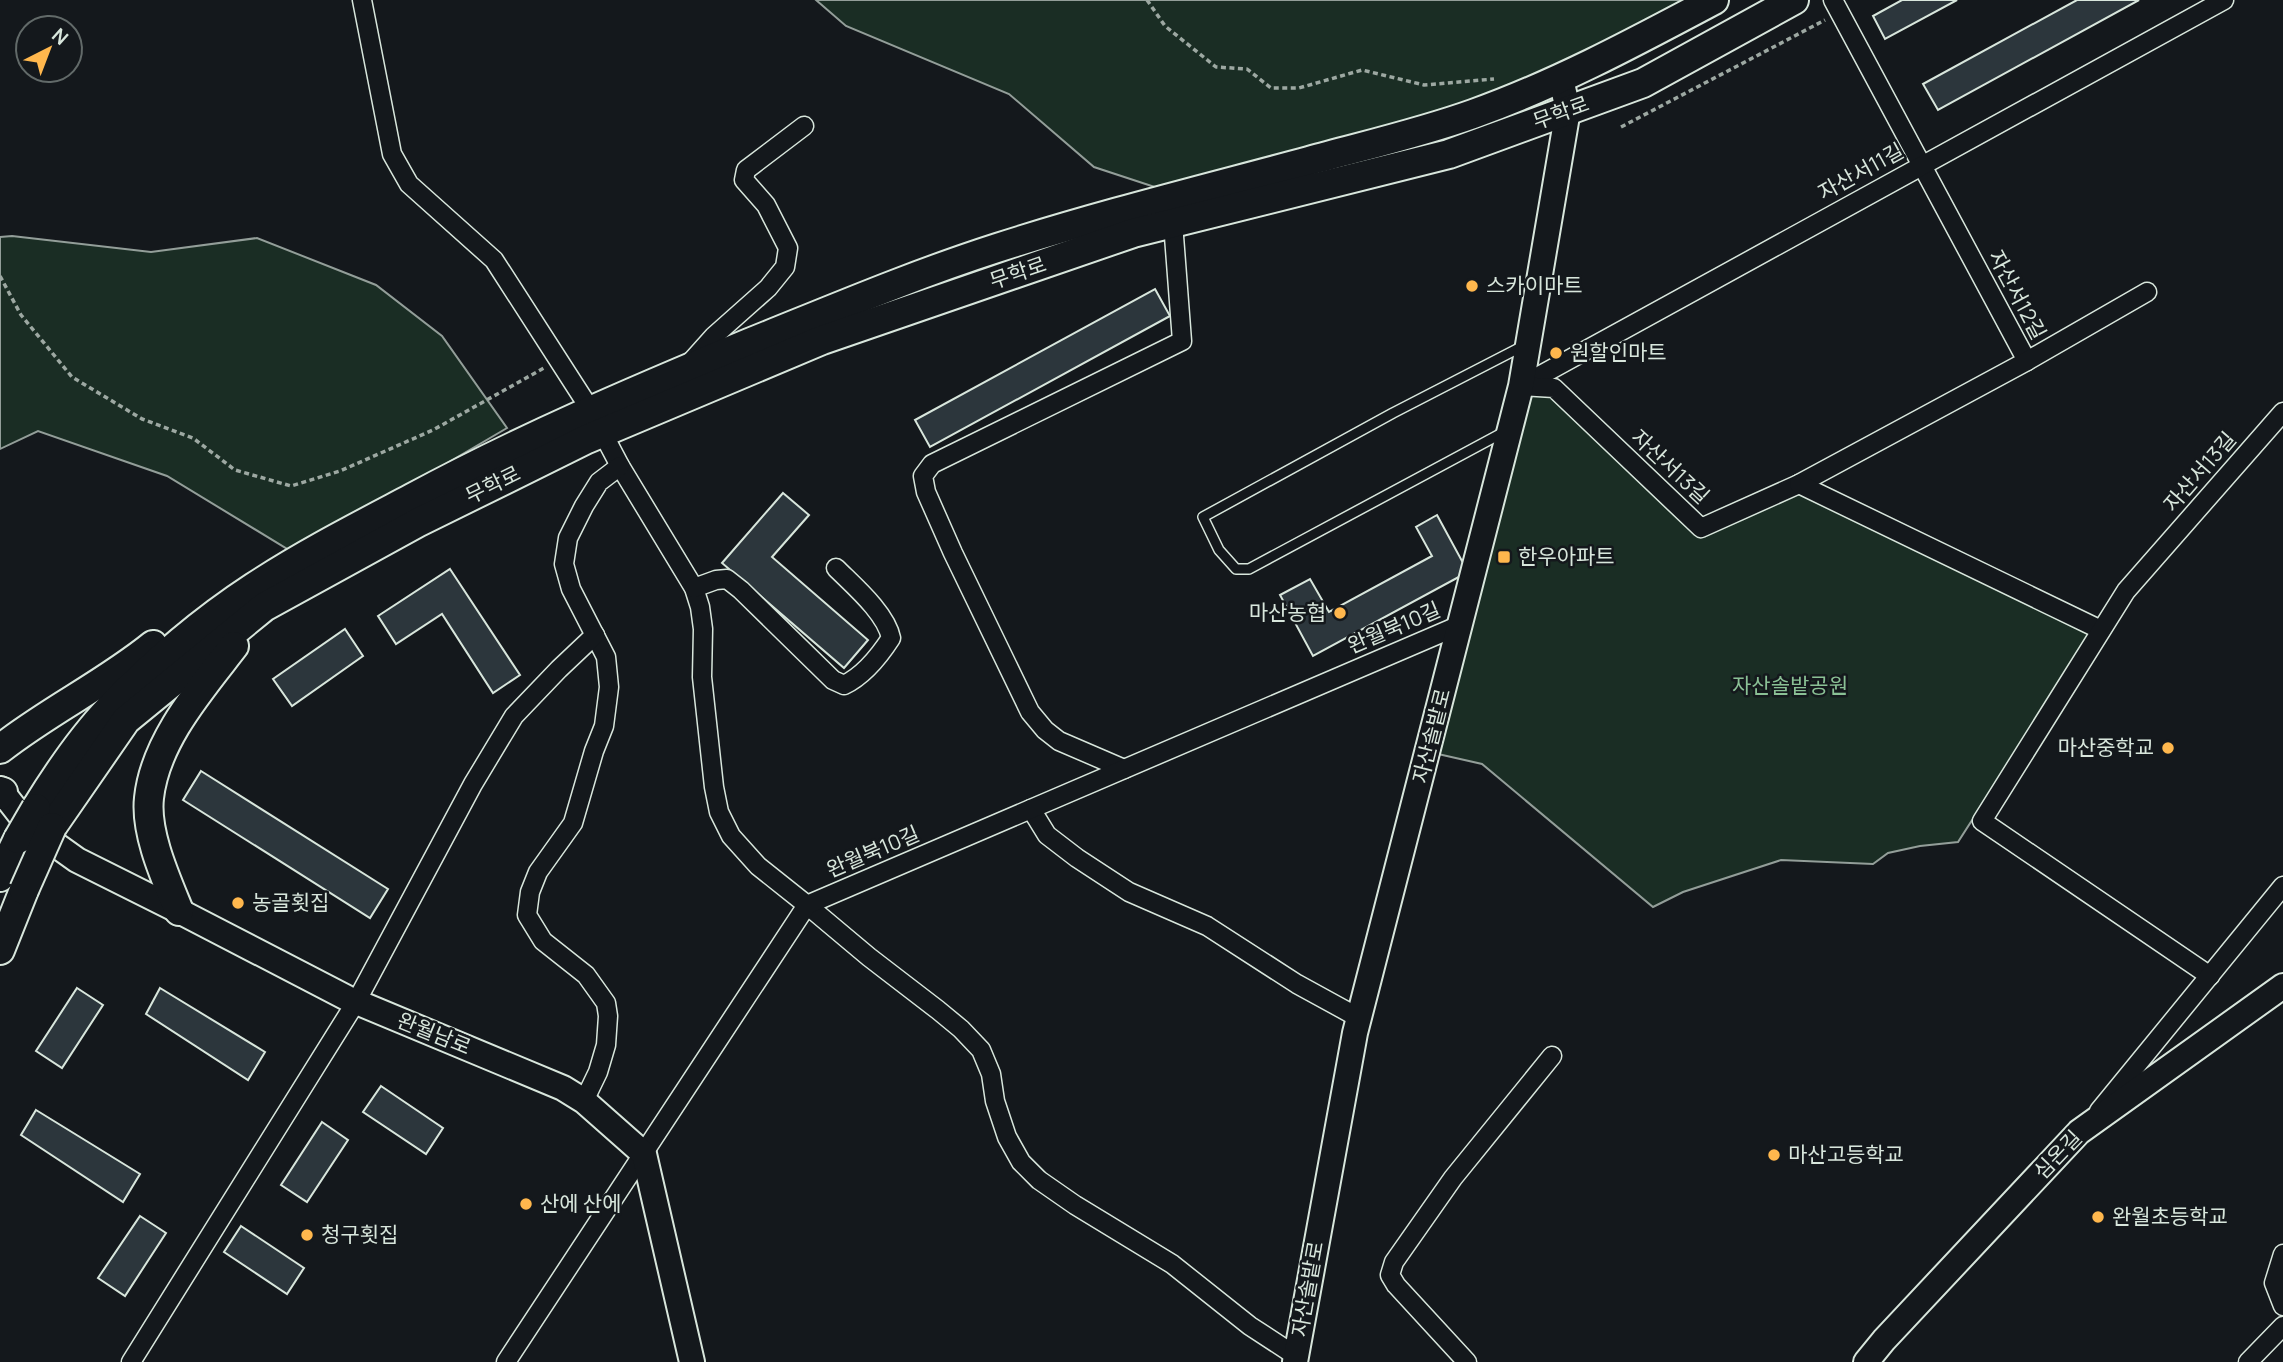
<svg xmlns="http://www.w3.org/2000/svg" width="2283" height="1362" font-family="Manrope,'Noto Sans KR',sans-serif">
<style>
.green{fill:#1a2d24;stroke:#939e99;stroke-width:2}
.building{fill:#2c363c;stroke:#d8e6dc;stroke-width:2}
.lines{fill:none;stroke-linecap:round;stroke-linejoin:round}
.service-casing{stroke:#d8e6dc;stroke-width:12}
.minor-casing{stroke:#d8e6dc;stroke-width:21}
.secondary-casing{stroke:#d8e6dc;stroke-width:28}
.primary-casing{stroke:#d8e6dc;stroke-width:32}
.path{stroke:#9da8a2;stroke-width:3.5;stroke-dasharray:5 3.5;stroke-linecap:butt}
.service{stroke:#14181c;stroke-width:9}
.minor{stroke:#14181c;stroke-width:18}
.secondary{stroke:#14181c;stroke-width:24}
.primary{stroke:#14181c;stroke-width:28}
.primary-bridge-casing{stroke:#d8e6dc;stroke-width:32;stroke-linecap:butt}
.primary-bridge{stroke:#14181c;stroke-width:28}
.poi-dot{fill:#ffb74d;stroke:#14181c;stroke-width:2.5}
.labels{text-anchor:middle;stroke-width:5;stroke-linejoin:round;paint-order:stroke}
.street-label{font-size:21px;fill:#d8e6dc;stroke:#14181c}
.poi-label{font-size:21px;fill:#d8e6dc;stroke:#14181c;text-anchor:start}
.park-label{font-size:21px;fill:#8ac095;stroke:#14181c}
</style>
<rect width="100%" height="100%" fill="#14181c"/>
<g class="green">
<polygon points="816,0 1711,0 1626,50 1188,198 1094,167 1009,94 846,26"/>
<polygon points="12,236 151,252 257,238 376,285 442,336 507,428 294,553 167,476 38,431 0,449 0,237"/>
<polygon points="1530,393 1552,394 1700,534 1796,492 2091,635 1958,842 1920,846 1888,853 1873,864 1781,860 1683,892 1653,907 1482,764 1438,754"/>
</g>
<g class="building">
<polygon points="1902,0 1957,0 1885,39 1873,16"/>
<polygon points="2077,0 2139,0 1938,110 1923,84"/>
<polygon points="1155,289 1170,316 930,447 915,420"/>
<polygon points="783,493 809,515 772,557 868,640 844,668 722,563"/>
<polygon points="1437,515 1468,572 1313,656 1280,595 1310,579 1329,612 1432,556 1416,527"/>
<polygon points="450,569 520,675 493,693 442,614 396,644 378,616"/>
<polygon points="345,629 363,656 292,706 273,679"/>
<polygon points="201,771 388,889 370,918 183,800"/>
<polygon points="77,988 103,1005 62,1068 36,1051"/>
<polygon points="160,988 265,1052 248,1080 146,1014"/>
<polygon points="381,1086 443,1128 426,1154 363,1112"/>
<polygon points="36,1110 140,1174 123,1202 21,1135"/>
<polygon points="322,1122 348,1140 307,1202 281,1185"/>
<polygon points="140,1216 166,1233 125,1296 98,1278"/>
<polygon points="241,1226 304,1268 287,1294 224,1252"/>
</g>
<g class="lines">
<defs>
<polyline id="service" points="1504,432 1249,569 1236,569 1219,550 1203,517 1393,413 1523,346"/>
<g id="minor">
<polyline points="362,0 392,154 409,184 494,260 590,409 620,466 694,588 700,607 703,629 702,677 714,787 719,812 731,836 758,866 807,905 869,957 938,1010 961,1029 981,1050 991,1074 995,1101 1007,1137 1021,1162 1039,1180 1075,1205 1172,1264 1250,1326 1296,1356"/>
<polyline points="1833,0 2027,361"/>
<polyline points="689,364 714,336 768,288 785,267 788,248 766,205 744,180 746,170 754,164 804,126"/>
<polyline points="1521,386 2224,0"/>
<polyline points="1521,386 1554,388 1701,528 1799,484 2027,361 2147,292"/>
<polyline points="1799,484 2101,630"/>
<path d="M694,588L716,580L727,579L741,590L833,680L844,685C863,676 880,655 891,638C886,613 854,586 836,568"/>
<polyline points="1124,769 1059,741 1045,730 1030,712 953,553 926,492 923,476 932,464 1182,341 1173,223"/>
<polyline points="1031,809 1047,835 1077,858 1129,892 1207,926 1297,984 1359,1018"/>
<polyline points="2210,976 1982,821 2126,591 2283,412"/>
<polyline points="584,1101 598,1072 606,1045 608,1016 606,1003 586,975 543,941 527,915 530,892 538,872 573,823 594,751 604,726 609,687 606,657 571,589 564,564 568,538 584,506 599,482 620,466"/>
<polyline points="2099,1111 2283,886"/>
<polyline points="2283,1254 2274,1283 2283,1306"/>
<polyline points="131,1362 356,1002 473,784 514,716 559,669 595,635"/>
<polyline points="506,1362 807,905 1460,625"/>
<polyline points="1467,1362 1396,1285 1390,1275 1394,1262 1453,1178 1552,1056"/>
<polyline points="2248,1362 2283,1326"/>
</g>
<g id="secondary">
<polyline points="0,789 28,825 77,860 179,911 347,998 563,1088 584,1101 644,1154 692,1362"/>
<polyline points="1295,1362 1355,1033 1521,386 1568,110 1561,79"/>
<polyline points="1866,1362 1884,1340 2079,1132 2283,986"/>
</g>
<g id="primary">
<path d="M0,749C48,711 105,684 153,645"/>
<polyline points="0,795 3,792"/>
<path d="M36,808C57,774 81,738 109,709C152,664 202,621 254,587C304,554 359,526 412,498C521,439 634,391 749,343C831,310 913,275 997,248C1100,215 1205,189 1309,161C1363,146 1420,133 1473,114C1557,84 1635,42 1714,0"/>
<polyline points="52,827 126,720 264,607 417,523 587,439 822,340 1133,233 1449,154 1643,83 1794,0"/>
<polyline points="0,877 18,839"/>
<path d="M179,911C166,879 145,833 149,798C155,741 200,690 234,646"/>
<polyline points="0,950 24,890"/>
</g>
</defs>
<use href="#service" class="service-casing"/>
<use href="#minor" class="minor-casing"/>
<use href="#secondary" class="secondary-casing"/>
<use href="#primary" class="primary-casing"/>
<g class="path">
<polyline points="1147,0 1165,26 1216,67 1247,69 1271,88 1299,88 1362,70 1424,85 1494,79"/>
<polyline points="1621,127 1825,20"/>
<polyline points="0,276 21,315 72,377 142,419 193,438 235,470 291,486 340,471 433,430 544,368"/>
</g>
<use href="#service" class="service"/>
<use href="#minor" class="minor"/>
<use href="#secondary" class="secondary"/>
<use href="#primary" class="primary"/>
<defs>
<g id="primary-bridge">
<polyline points="18,839 36,808"/>
<polyline points="24,890 52,827"/>
</g>
</defs>
<use href="#primary-bridge" class="primary-bridge-casing"/>
<use href="#primary-bridge" class="primary-bridge"/>
</g>
<g class="poi-dot">
<circle cx="1472" cy="286" r="7"/>
<circle cx="1556" cy="353" r="7"/>
<rect x="1497" y="550" width="14" height="14" rx="3.5"/>
<circle cx="1340" cy="613" r="7"/>
<circle cx="2168" cy="748" r="7"/>
<circle cx="238" cy="903" r="7"/>
<circle cx="1774" cy="1155" r="7"/>
<circle cx="526" cy="1204" r="7"/>
<circle cx="2098" cy="1217" r="7"/>
<circle cx="307" cy="1235" r="7"/>
</g>
<g class="labels">
<g class="street-label">
<text transform="translate(1561 113) rotate(-20)" y="7">무학로</text>
<text transform="translate(1861 172) rotate(-29)" y="7">자산서11길</text>
<text transform="translate(1018 273) rotate(-19)" y="7">무학로</text>
<text transform="translate(2017 295) rotate(62)" y="7">자산서12길</text>
<text transform="translate(1670 467) rotate(43)" y="7">자산서13길</text>
<text transform="translate(2200 472) rotate(-49)" y="7">자산서13길</text>
<text transform="translate(493 485) rotate(-26)" y="7">무학로</text>
<text transform="translate(1394 628) rotate(-23)" y="7">완월북10길</text>
<text transform="translate(1432 736) rotate(-76)" y="7">자산솔밭로</text>
<text transform="translate(873 852) rotate(-23)" y="7">완월북10길</text>
<text transform="translate(434 1034) rotate(22)" y="7">완월남로</text>
<text transform="translate(2058 1155) rotate(-46)" y="7">심온길</text>
<text transform="translate(1308 1289) rotate(-80)" y="7">자산솔밭로</text>
</g>
<g class="poi-label">
<text x="1486" y="293">스카이마트</text>
<text x="1570" y="360">원할인마트</text>
<text x="1518" y="564">한우아파트</text>
<text x="1326" y="620" text-anchor="end">마산농협</text>
<text x="2154" y="755" text-anchor="end">마산중학교</text>
<text x="252" y="910">농골횟집</text>
<text x="1788" y="1162">마산고등학교</text>
<text x="540" y="1211">산에 산에</text>
<text x="2112" y="1224">완월초등학교</text>
<text x="321" y="1242">청구횟집</text>
</g>
<g class="park-label">
<text x="1790" y="693">자산솔밭공원</text>
</g>
</g>
<g transform="translate(49 49) rotate(42)"><circle r="33" fill="#14181c" stroke="#626a69" stroke-width="2"/>
<path d="M0-5L12 26L0 18L-12 26Z" fill="#ffb74d"/>
<text y="-10" font-size="19" font-weight="bold" text-anchor="middle" fill="#d8e6dc">N</text>
</g>
</svg>
